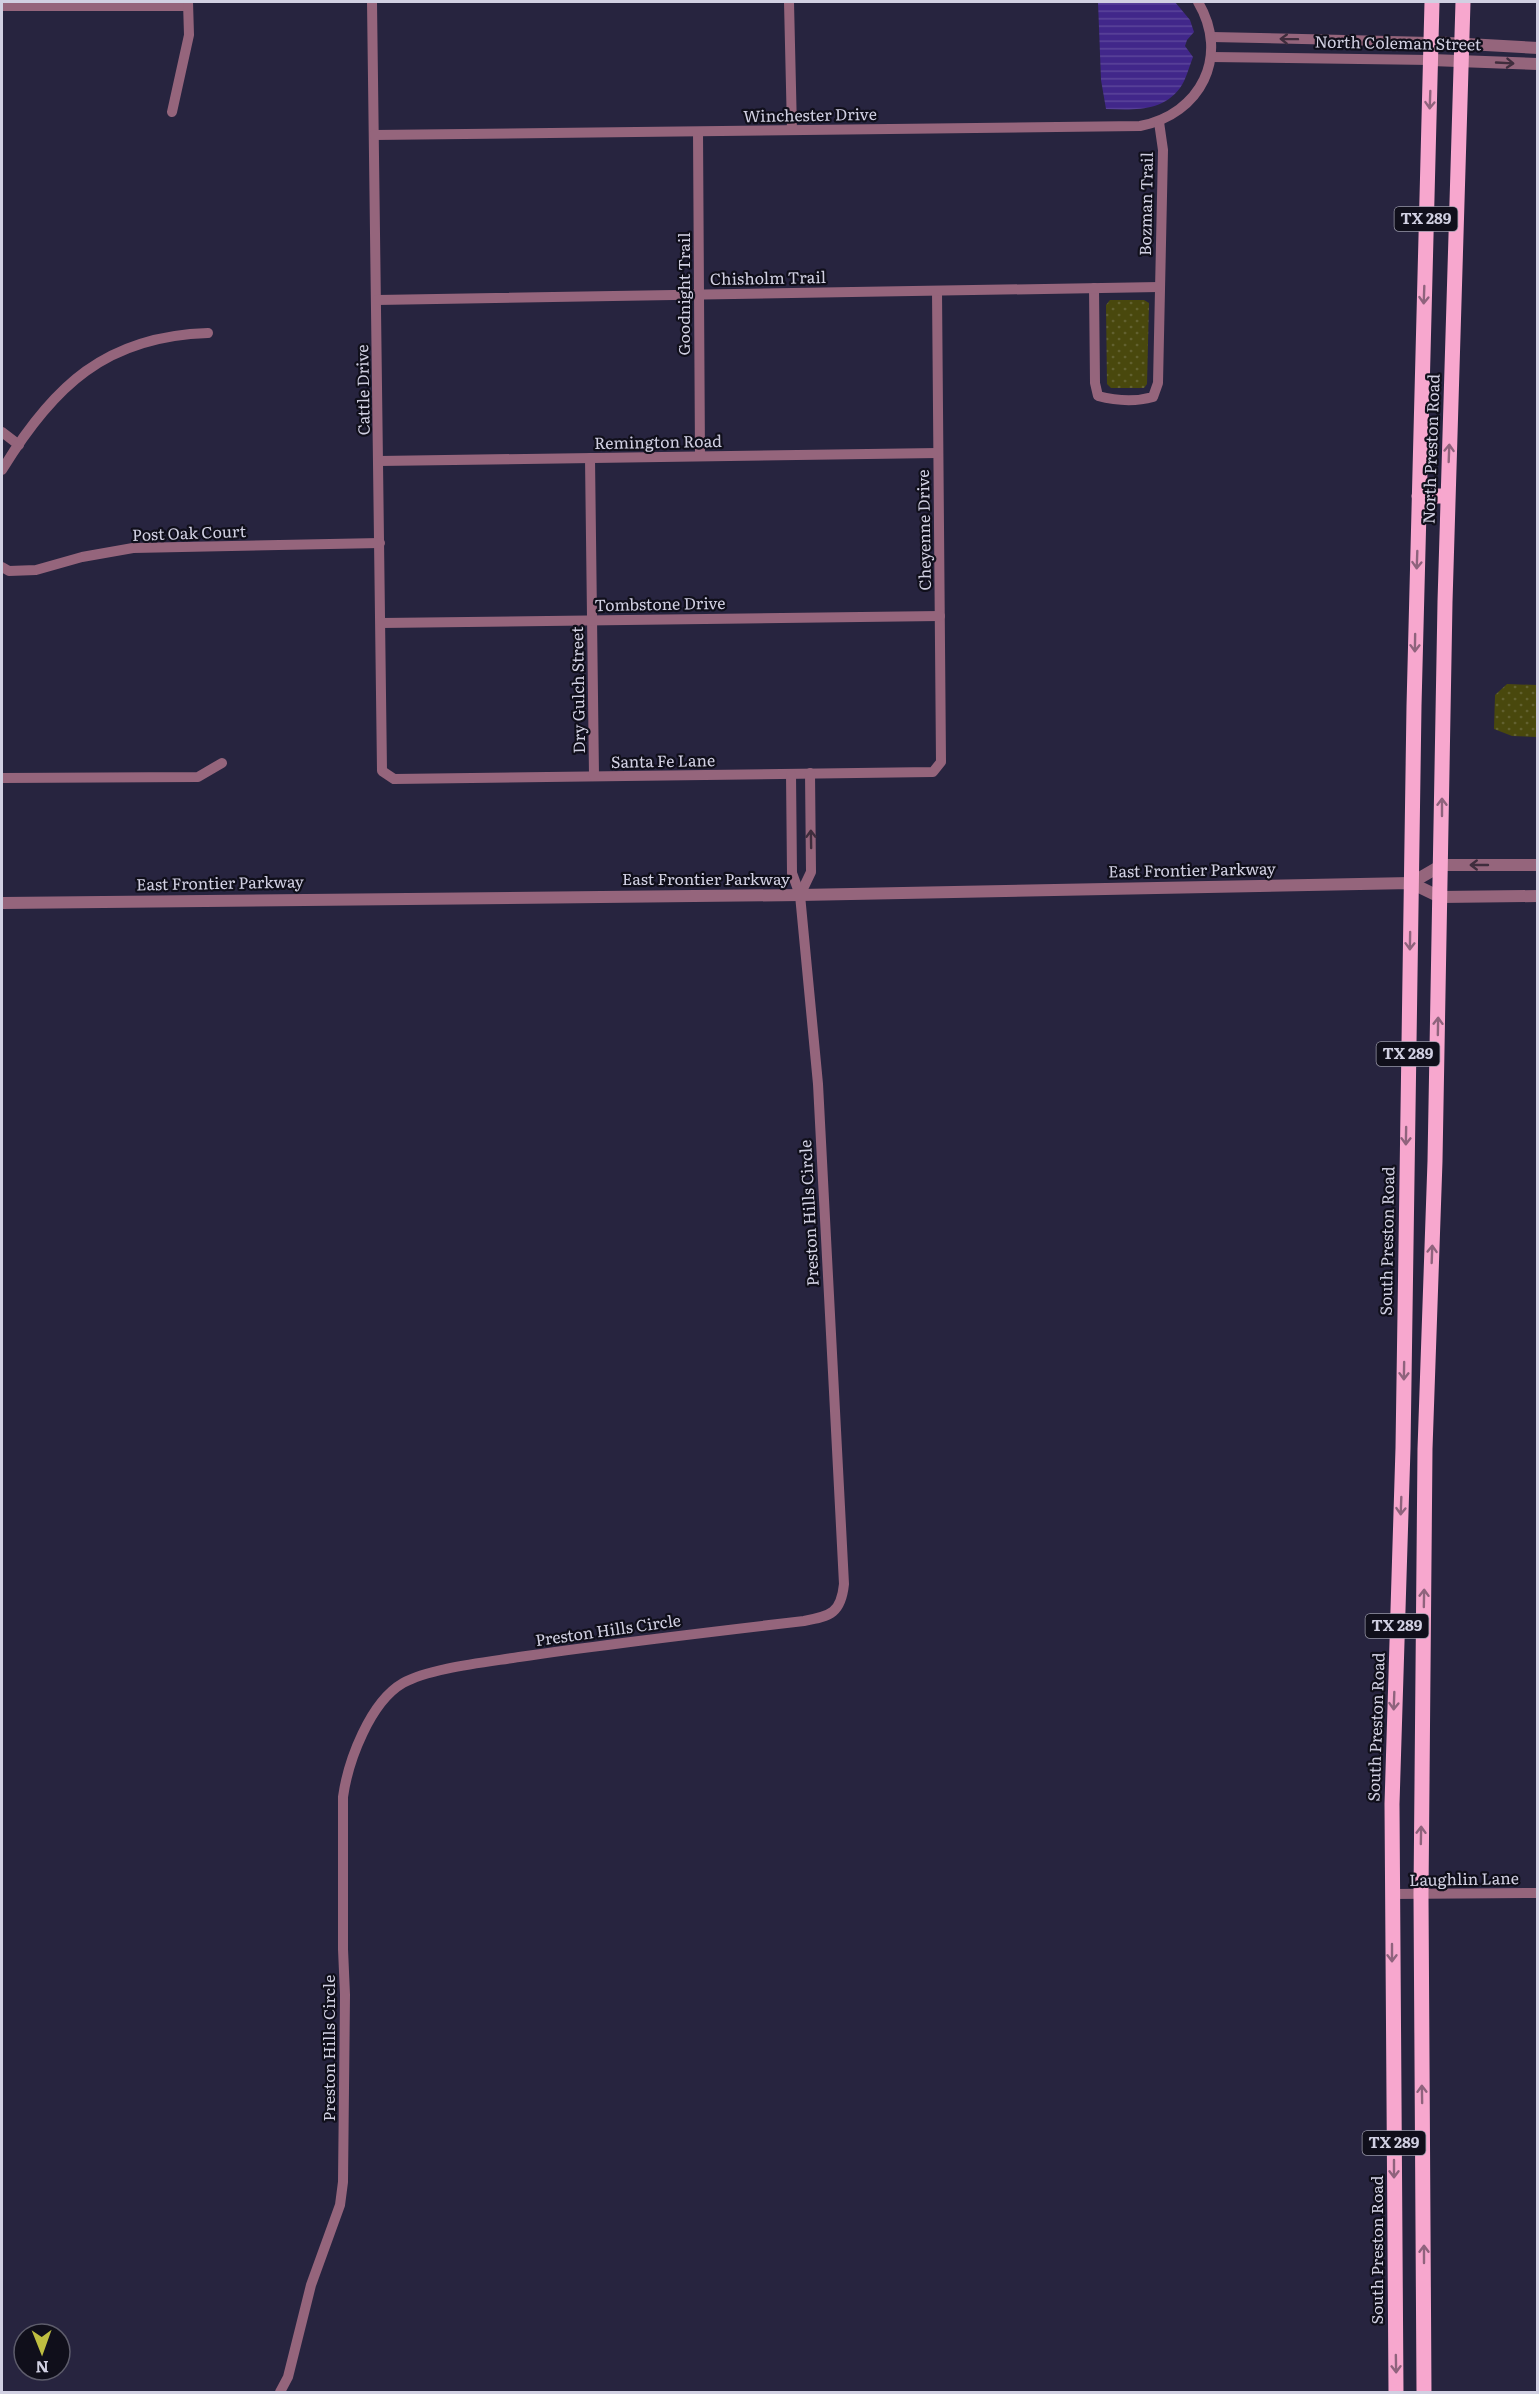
<svg xmlns="http://www.w3.org/2000/svg" width="1539" height="2394" font-family="Literata,serif">
<style>
.green{fill:url(#green-dots)}
.water{fill:url(#water-rules)}
.lines{fill:none;stroke-linecap:round;stroke-linejoin:round}
.minor{stroke:#95657c;stroke-width:10}
.tertiary{stroke:#95657c;stroke-width:12}
.primary{stroke:#f7a7ce;stroke-width:15}
.oneway{stroke:#3f2d3d}
.oneway2{stroke:#8f637d}
.labels{text-anchor:middle;stroke-width:4.5;stroke-linejoin:round;paint-order:stroke}
.shield{fill:#100f1b;stroke:#9796a6;stroke-width:1.5}
.shield-label{font-size:15px;font-weight:bold;fill:#d1d0e2}
.street-label{font-size:16px;fill:#d1d0e2;stroke:#100f1b}
</style>
<defs>
<pattern id="green-dots" width="8" height="8" patternUnits="userSpaceOnUse" patternTransform="scale(1.5)"><rect width="8" height="8" fill="#49480d"/><path d="M2 2h.1M6 6h.1" fill="none" stroke="#626130" stroke-width="1.8" stroke-linecap="round"/></pattern>
<pattern id="water-rules" width="6" height="5" patternUnits="userSpaceOnUse" patternTransform="scale(1.5)"><rect width="6" height="5" fill="#41278a"/><path d="M0 2.5h6" fill="none" stroke="#5b459a"/></pattern>
</defs>
<rect width="100%" height="100%" fill="#27243f"/>
<g class="green">
<polygon points="1110,300 1144,300 1149,303 1147,384 1144,388 1111,388 1107,384 1106,305"/>
<polygon points="1507,684 1537,685 1537,737 1512,736 1494,729 1495,695"/>
</g>
<path class="water" d="M1098,2H1175L1190,20L1194,32L1187,40L1185,46L1193,57C1189,67 1186,80 1180,88C1162,112 1133,110 1106,109L1101,80Z"/>
<g class="lines">
<g class="minor">
<polyline points="372,2 382,771 394,779 933,772 941,762 937,291"/>
<polyline points="789,2 792,130"/>
<polyline points="2,6 188,6"/>
<polyline points="1212,37 1431,42"/>
<polyline points="1211,57 1431,60"/>
<polyline points="172,112 189,35 188,2"/>
<polyline points="698,132 700,456"/>
<path d="M374,135L1140,126C1201,114 1230,56 1198,2"/>
<path d="M1094,288L1095,383L1098,396C1117,401 1135,402 1153,397L1158,383L1163,150L1159,122"/>
<polyline points="377,300 1159,287"/>
<polyline points="2,432 19,445"/>
<polyline points="590,458 594,776"/>
<polyline points="379,461 938,453"/>
<path d="M2,470C53,386 106,336 208,333"/>
<polyline points="2,567 9,571 36,570 82,557 133,548 380,543"/>
<polyline points="381,623 940,616"/>
<polyline points="2,778 198,777 222,763"/>
<polyline points="800,895 811,872 810,773"/>
<polyline points="1392,1894 1538,1893"/>
<path d="M280,2392L288,2377L311,2285L340,2205L343,2182L345,1995L343,1949V1797C348,1761 370,1702 403,1683C429,1668 488,1662 519,1657C614,1643 709,1632 804,1621C831,1616 841,1613 844,1584L818,1084L800,895L792,873L791,774"/>
</g>
<g class="tertiary">
<polyline points="1431,42 1538,48"/>
<polyline points="1431,60 1538,64"/>
<polyline points="1411,883 1442,865 1538,865"/>
<polyline points="2,903 800,895 1411,883 1440,897 1538,896"/>
</g>
<g class="primary">
<polyline points="1419,496 1447,496"/>
<polyline points="1396,2392 1392,1804 1403,1448 1414,706 1432,2"/>
<polyline points="1424,2392 1421,1894 1425,1449 1435,1161 1445,602 1463,2"/>
</g>
</g>
<defs><path id="oneway-shaft" d="M-6 0H5M1.5-3L5.5 0L1.5 3" fill="none" stroke-width="1.6" stroke-linecap="round" stroke-linejoin="round" transform="scale(1.5)"/></defs>
<g class="oneway">
<use href="#oneway-shaft" transform="translate(1289 39) rotate(-179)"/>
<use href="#oneway-shaft" transform="translate(1505 63) rotate(3)"/>
<use href="#oneway-shaft" transform="translate(811 839) rotate(-91)"/>
<use href="#oneway-shaft" transform="translate(1479 865) rotate(180)"/>
</g>
<g class="oneway2">
<use href="#oneway-shaft" transform="translate(1430 100) rotate(92)"/>
<use href="#oneway-shaft" transform="translate(1424 295) rotate(92)"/>
<use href="#oneway-shaft" transform="translate(1449 453) rotate(-88)"/>
<use href="#oneway-shaft" transform="translate(1417 560) rotate(92)"/>
<use href="#oneway-shaft" transform="translate(1415 643) rotate(91)"/>
<use href="#oneway-shaft" transform="translate(1442 807) rotate(-90)"/>
<use href="#oneway-shaft" transform="translate(1410 941) rotate(91)"/>
<use href="#oneway-shaft" transform="translate(1438 1026) rotate(-89)"/>
<use href="#oneway-shaft" transform="translate(1406 1136) rotate(91)"/>
<use href="#oneway-shaft" transform="translate(1432 1254) rotate(-88)"/>
<use href="#oneway-shaft" transform="translate(1404 1371) rotate(91)"/>
<use href="#oneway-shaft" transform="translate(1401 1506) rotate(92)"/>
<use href="#oneway-shaft" transform="translate(1424 1598) rotate(-89)"/>
<use href="#oneway-shaft" transform="translate(1394 1701) rotate(92)"/>
<use href="#oneway-shaft" transform="translate(1421 1835) rotate(-89)"/>
<use href="#oneway-shaft" transform="translate(1392 1953) rotate(90)"/>
<use href="#oneway-shaft" transform="translate(1422 2094) rotate(-91)"/>
<use href="#oneway-shaft" transform="translate(1394 2169) rotate(90)"/>
<use href="#oneway-shaft" transform="translate(1424 2254) rotate(-90)"/>
<use href="#oneway-shaft" transform="translate(1396 2364) rotate(89)"/>
</g>
<g class="labels">
<g class="shield">
<rect x="1394.5" y="207" width="63" height="24" rx="4.5"/>
<rect x="1376.5" y="1042" width="63" height="24" rx="4.5"/>
<rect x="1365.5" y="1614" width="63" height="24" rx="4.5"/>
<rect x="1362.5" y="2131" width="63" height="24" rx="4.5"/>
</g>
<g class="shield-label">
<text x="1426" y="224">TX 289</text>
<text x="1408" y="1059">TX 289</text>
<text x="1397" y="1631">TX 289</text>
<text x="1394" y="2148">TX 289</text>
</g>
<g class="street-label">
<text transform="translate(1398 43) rotate(1)" y="6">North Coleman Street</text>
<text transform="translate(810 115) rotate(-1)" y="6">Winchester Drive</text>
<text transform="translate(1146 204) rotate(-89)" y="6">Bozman Trail</text>
<text transform="translate(768 278) rotate(-1)" y="6">Chisholm Trail</text>
<text transform="translate(684 294) rotate(-90)" y="6">Goodnight Trail</text>
<text transform="translate(363 390) rotate(-91)" y="6">Cattle Drive</text>
<text transform="translate(658 442) rotate(-1)" y="6">Remington Road</text>
<text transform="translate(1431 449) rotate(-88)" y="6">North Preston Road</text>
<text transform="translate(924 530) rotate(-91)" y="6">Cheyenne Drive</text>
<text transform="translate(189 533) rotate(-2)" y="6">Post Oak Court</text>
<text transform="translate(660 604) rotate(-1)" y="6">Tombstone Drive</text>
<text transform="translate(578 690) rotate(-91)" y="6">Dry Gulch Street</text>
<text transform="translate(663 761) rotate(-1)" y="6">Santa Fe Lane</text>
<text transform="translate(1192 870) rotate(-1)" y="6">East Frontier Parkway</text>
<text x="706" y="885">East Frontier Parkway</text>
<text transform="translate(220 883) rotate(-1)" y="6">East Frontier Parkway</text>
<text transform="translate(809 1213) rotate(-93)" y="6">Preston Hills Circle</text>
<text transform="translate(1387 1241) rotate(-89)" y="6">South Preston Road</text>
<text transform="translate(608 1630) rotate(-8)" y="6">Preston Hills Circle</text>
<text transform="translate(1376 1727) rotate(-88)" y="6">South Preston Road</text>
<text transform="translate(1464 1879) rotate(-1)" y="6">Laughlin Lane</text>
<text transform="translate(329 2048) rotate(-90)" y="6">Preston Hills Circle</text>
<text transform="translate(1377 2250) rotate(-90)" y="6">South Preston Road</text>
</g>
</g>
<rect width="1539" height="2394" fill="none" stroke="#d1d0e2" stroke-width="6"/>
<g transform="translate(42 2352) rotate(179)"><circle r="28" fill="#100f1b" stroke="#5d5c6b" stroke-width="1.5"/>
<path d="M0-4.5L10 22L0 15L-10 22Z" fill="#bfbe41"/>
<text y="-9" font-size="16" font-weight="bold" text-anchor="middle" fill="#d1d0e2">N</text>
</g>
</svg>
